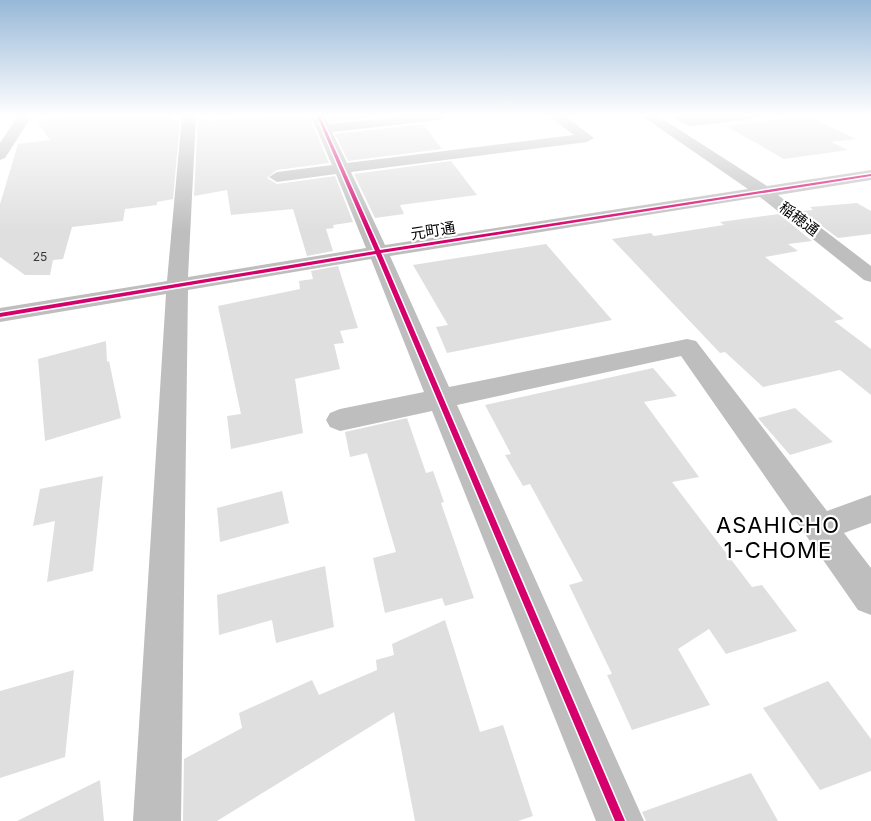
<svg xmlns="http://www.w3.org/2000/svg" width="871" height="821" font-family="Inter,'Noto Sans JP',sans-serif">
<style>
.building{fill:#dfdfdf}
.lines{fill:none;stroke-linecap:round;stroke-linejoin:round}
.minor{fill:#bebebe;fill-rule:evenodd}
.cycleway-casing{stroke:#fff;stroke-width:3}
.cycleway{fill:#d6006c;fill-rule:evenodd}
.labels{text-anchor:middle;stroke-width:4.5;stroke-linejoin:round;paint-order:stroke}
.far-number-label{font-size:12px;fill:#383838}
.far-street-label{font-size:15px;fill:#000;stroke:#fff}
.near-neighbourhood-label{font-size:22px;letter-spacing:1px;fill:#000;stroke:#fff}
</style>
<rect width="100%" height="100%" fill="#fff"/>
<g class="building">
<polygon points="67,116 170,116 172,121 180,120 173,199 157,202 157,205 125,209 123,221 72,227 63,259 53,260 50,275 25,275 0,257 0,204 18,144 50,140 37,121"/>
<polygon points="260,116 309,116 329,163 277,170 267,178 277,184 335,176 353,222 333,225 334,228 326,229 333,251 307,256 293,209 231,215 227,190 194,196 198,118 205,117 206,121"/>
<polygon points="327,116 365,116 367,118 330,122"/>
<polygon points="808,116 856,139 831,142 848,150 784,159 726,126"/>
<polygon points="423,124 442,149 348,161 335,134"/>
<polygon points="451,161 477,195 400,205 404,214 375,218 354,174"/>
<polygon points="857,203 871,211 871,234 838,238 802,211 813,210 810,207"/>
<polygon points="779,214 812,241 788,244 798,251 765,257 844,319 834,321 871,349 871,395 840,370 763,387 725,352 720,353 612,239 651,233 654,236 724,225 720,222"/>
<polygon points="546,244 612,320 447,353 436,327 448,325 413,265"/>
<polygon points="338,266 358,328 340,331 344,343 334,344 340,369 295,379 303,433 231,449 227,416 241,414 218,306 300,289 299,281 313,279 311,271"/>
<polygon points="106,341 107,362 109,361 121,418 45,441 38,359"/>
<polygon points="653,368 677,396 644,402 699,477 672,482 752,587 762,585 797,631 726,654 709,629 678,649 710,705 632,730 607,675 612,674 569,585 583,581 530,484 523,486 505,455 511,454 485,405"/>
<polygon points="795,408 833,442 790,455 758,418"/>
<polygon points="407,418 426,473 433,471 444,502 441,503 474,598 445,606 442,598 385,613 373,558 396,552 367,453 350,457 345,432"/>
<polygon points="103,476 93,571 47,582 55,521 33,526 40,489"/>
<polygon points="282,491 289,523 220,542 217,508"/>
<polygon points="325,566 334,627 276,643 272,620 219,635 217,595"/>
<polygon points="445,620 480,732 503,725 533,816 518,821 415,821 394,712 217,821 183,821 184,759 242,728 239,713 312,680 319,695 377,670 376,660 394,655 392,644"/>
<polygon points="74,670 65,757 0,778 0,691"/>
<polygon points="828,681 871,739 871,771 820,790 763,708"/>
<polygon points="751,773 778,821 646,821 642,812"/>
<polygon points="100,780 104,821 17,821"/>
</g>
<g class="lines">
<g class="minor">
<polygon points="18,116 32,116 5,158 0,160 0,143"/>
<polygon points="182,116 196,116 188,277 366,248 336,174 277,182 269,177 277,172 332,165 311,116 325,116 329,124 405,116 447,116 440,120 332,132 347,163 574,135 549,116 565,116 594,138 587,142 351,172 385,245 748,189 642,116 658,116 767,186 871,170 871,180 778,195 871,266 871,282 864,280 760,197 390,256 449,387 687,339 696,341 827,511 871,495 871,523 844,533 871,568 871,615 858,610 681,356 457,405 644,821 596,821 432,411 340,431 330,427 326,420 330,413 340,409 424,392 371,259 188,290 181,821 133,821 166,294 0,322 0,308 167,281"/>
<polygon points="670,116 756,116 749,120 689,126"/>
</g>
<defs>
<polygon id="cycleway" points="317,116 320,116 380,250 871,174 871,176 381,253 625,821 615,821 376,254 0,317 0,313 375,251"/>
</defs>
<use href="#cycleway" class="cycleway-casing"/>
<use href="#cycleway" class="cycleway"/>
</g>
<linearGradient id="sky" x2="0" y2="1"><stop stop-color="#97b8d8"/><stop offset="0.5" stop-color="#fff"/><stop offset="1" stop-color="#fff" stop-opacity="0"/></linearGradient>
<rect width="871" height="231" fill="url(#sky)"/>
<g class="labels">
<g class="far-number-label">
<text x="40" y="261">25</text>
</g>
<g class="far-street-label">
<text transform="translate(799 219) rotate(37)" y="5">稲穂通</text>
<text transform="translate(433 231) rotate(-9)" y="5">元町通</text>
</g>
<g class="near-neighbourhood-label">
<text x="778" y="533">ASAHICHO<tspan x="778" dy="25">1-CHOME</tspan></text>
</g>
</g>
</svg>
